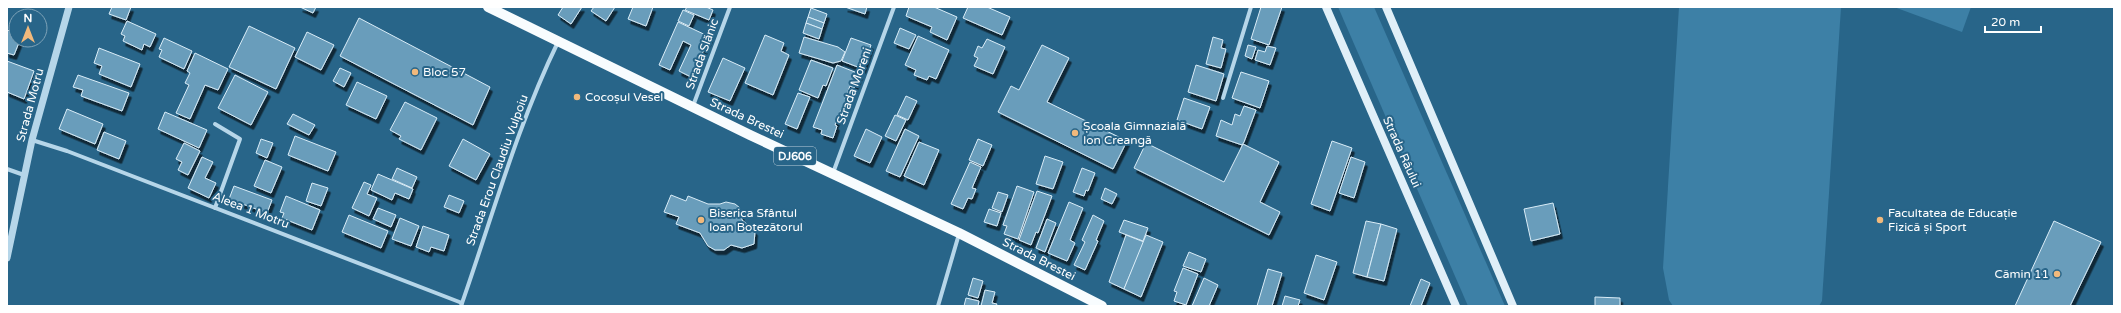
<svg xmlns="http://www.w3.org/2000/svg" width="2121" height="313" font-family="'Varela Round',sans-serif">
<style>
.green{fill:#3d80a6}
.building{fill:#699dbb;stroke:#d9ecf7;filter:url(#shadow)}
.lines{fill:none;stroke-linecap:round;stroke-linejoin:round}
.minor{stroke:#b6d6e9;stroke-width:4}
.tertiary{stroke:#b6d6e9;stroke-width:7}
.secondary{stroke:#e0eff8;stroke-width:8}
.primary{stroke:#f8fcfe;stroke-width:10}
.poi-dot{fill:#f1b97c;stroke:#286589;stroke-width:1.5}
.labels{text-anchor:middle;stroke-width:4;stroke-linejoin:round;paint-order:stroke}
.shield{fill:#286589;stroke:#bed1dc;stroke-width:1}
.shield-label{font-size:11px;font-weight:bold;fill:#fff}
.street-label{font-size:12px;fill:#fff;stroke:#286589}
.poi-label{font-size:12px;fill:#fff;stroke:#286589;text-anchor:start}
</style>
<defs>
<filter id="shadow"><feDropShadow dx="2.5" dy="4.5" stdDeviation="0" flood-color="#0009"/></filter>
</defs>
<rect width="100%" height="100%" fill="#286589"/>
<g class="green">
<polygon points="1338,7 1374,7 1505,306 1468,306"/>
<polygon points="1679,7 1841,7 1822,301 1819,306 1673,306 1669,300 1663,268"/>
<polygon points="1894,7 1971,7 1962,32"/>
</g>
<g class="building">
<polygon points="112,7 131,7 126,20 109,14"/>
<polygon points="300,7 316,7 313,13"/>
<polygon points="563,7 582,7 571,24 558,15"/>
<polygon points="594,7 615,7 606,21 591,11"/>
<polygon points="633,7 653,7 646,26 628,19"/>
<polygon points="687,7 706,7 713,10 709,20 685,10"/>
<polygon points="845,7 867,7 865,14"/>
<polygon points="909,7 934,7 957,17 947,40 930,32 932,27 906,16"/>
<polygon points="968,7 987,7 1010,17 1002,35 963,18"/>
<polygon points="1261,7 1282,7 1269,45 1251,39"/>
<polygon points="811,8 827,14 824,23 808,17"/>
<polygon points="683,10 694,15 689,26 678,21"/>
<polygon points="808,17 824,23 822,29 806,23"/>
<polygon points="359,18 490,87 473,125 340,56"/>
<polygon points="127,21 156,34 150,47 144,44 142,50 123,41 125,36 121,34"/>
<polygon points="678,22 710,37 691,77 679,71 691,45 683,41 670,70 659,65"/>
<polygon points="806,23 822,29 819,39 803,33"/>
<polygon points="249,26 295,48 276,89 229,67"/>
<polygon points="900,28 916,35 909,49 894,43"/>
<polygon points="7,30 16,33 16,40 20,40 14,55 7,53"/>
<polygon points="307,32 334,45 321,70 295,57"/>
<polygon points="765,35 784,43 781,51 789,55 773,95 745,83"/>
<polygon points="918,36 949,50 936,79 929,76 927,80 914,75 916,70 905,65"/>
<polygon points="804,37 838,47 845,52 841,61 833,63 799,53"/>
<polygon points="1213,37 1223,40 1221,48 1226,49 1221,68 1206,64"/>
<polygon points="164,38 192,51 184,69 159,57 162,50 159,49"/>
<polygon points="851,38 871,45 863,69 842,61"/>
<polygon points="987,39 1005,47 993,74 974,66 978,58 974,56 978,46 982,48"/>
<polygon points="1042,45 1069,58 1047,102 1127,141 1113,169 998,112 1011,86 1019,90"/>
<polygon points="1248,45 1256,47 1252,59 1245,56"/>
<polygon points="1267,46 1276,48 1270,65 1255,60 1258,50 1265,52"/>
<polygon points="99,48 140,64 131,87 99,74 102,66 94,63"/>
<polygon points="195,53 228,69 218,90 205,85 190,119 176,113 189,85 185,83 190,73 187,71"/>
<polygon points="723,58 745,68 730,101 708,92"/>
<polygon points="811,60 833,68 826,86 823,85 818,98 799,90"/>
<polygon points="7,61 34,71 24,99 7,92"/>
<polygon points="837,65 860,74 854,88 850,86 845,99 849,100 845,112 841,110 835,125 837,126 833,138 821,134 822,130 813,127"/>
<polygon points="1196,65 1224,74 1216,101 1188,92"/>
<polygon points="340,68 351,73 344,87 333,81"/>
<polygon points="1241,72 1269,81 1260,108 1232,98"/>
<polygon points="78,75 129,93 122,111 81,96 83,90 73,87"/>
<polygon points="235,75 268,92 251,125 218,108"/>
<polygon points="357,82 387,96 376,119 346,105"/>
<polygon points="798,93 810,97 797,129 785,124"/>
<polygon points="906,96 917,101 908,120 897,115"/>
<polygon points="1184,98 1210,107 1202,129 1177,120"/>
<polygon points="405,102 437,118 421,150 399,139 401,136 390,130"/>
<polygon points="1244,106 1256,110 1244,142 1242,145 1216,136 1221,120 1232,125 1235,114 1240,116"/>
<polygon points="67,109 103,124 95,144 59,129"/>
<polygon points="165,112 207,130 199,148 158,129"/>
<polygon points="293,114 315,125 309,135 287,124"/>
<polygon points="895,115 906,120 896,141 885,136"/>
<polygon points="866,129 882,137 870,163 854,156"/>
<polygon points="905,129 919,136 900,177 886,171"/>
<polygon points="104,132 126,141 119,159 97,150"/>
<polygon points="295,136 336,152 328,171 288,155"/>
<polygon points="261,139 273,143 267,158 256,153"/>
<polygon points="463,139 490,154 476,180 449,166"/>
<polygon points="978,139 992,145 983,166 969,160"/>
<polygon points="1332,141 1352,148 1330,211 1311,204"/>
<polygon points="919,142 939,150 924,185 904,176"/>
<polygon points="184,143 200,151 188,175 178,170 182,162 176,159"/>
<polygon points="1146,143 1224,182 1243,144 1279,162 1260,202 1280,212 1269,235 1134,168"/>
<polygon points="1045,156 1063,162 1053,189 1036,184"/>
<polygon points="202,157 213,162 205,178 216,183 209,198 188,188"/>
<polygon points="1351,157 1365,162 1354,198 1339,193"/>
<polygon points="265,160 282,167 271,193 254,186"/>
<polygon points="970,162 981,167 972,188 976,189 972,199 968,198 963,209 951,204"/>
<polygon points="397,168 417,177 412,188 392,179"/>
<polygon points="1082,168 1095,173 1088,191 1086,190 1084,196 1073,192"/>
<polygon points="378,174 413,189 409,199 395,193 392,200 371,190"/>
<polygon points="364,182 371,185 367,194 377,198 369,216 352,208"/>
<polygon points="312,183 328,188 321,206 306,201"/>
<polygon points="234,186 272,200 267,213 229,199"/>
<polygon points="1017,186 1034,192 1018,239 1004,234 1007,226 1003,225"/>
<polygon points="1105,188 1117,194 1112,204 1101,199"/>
<polygon points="1037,191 1052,196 1038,233 1036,232 1031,245 1019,240"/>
<polygon points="998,192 1008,195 1002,212 992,208"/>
<polygon points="449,195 464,201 459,213 444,207"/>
<polygon points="671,195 686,201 688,196 708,204 720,204 726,202 735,204 740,208 742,220 755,231 754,244 742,248 731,245 724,250 715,250 708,246 700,233 676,224 679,217 664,212"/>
<polygon points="286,196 320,210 312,230 282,218 284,213 280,212"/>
<polygon points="1069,202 1083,208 1070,240 1075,243 1067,261 1048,253"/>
<polygon points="1553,203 1560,234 1531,241 1524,209"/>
<polygon points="378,208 396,215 391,227 373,219"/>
<polygon points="989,209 1001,213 997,226 984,222"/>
<polygon points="349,215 388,231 381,248 342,232"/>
<polygon points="1093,215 1104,221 1096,240 1098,241 1085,270 1074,265 1085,242 1082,240"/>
<polygon points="400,218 419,226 411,246 392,239"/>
<polygon points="1047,219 1056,223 1045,252 1036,248"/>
<polygon points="1124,220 1148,228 1143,241 1119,232"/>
<polygon points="1366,221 1381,224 1367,277 1353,273"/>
<polygon points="2054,221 2101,242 2070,306 2015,306"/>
<polygon points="1381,224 1397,229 1384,281 1367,277"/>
<polygon points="423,226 449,235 444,251 431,247 429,252 416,247"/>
<polygon points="1126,235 1144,242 1124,289 1109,282"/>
<polygon points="1146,235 1163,242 1141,297 1124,289"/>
<polygon points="1189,252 1206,259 1201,272 1183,266"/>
<polygon points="1316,255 1337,262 1324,300 1304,293"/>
<polygon points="1183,268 1198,274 1186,305 1174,301 1177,292 1174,291"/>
<polygon points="1268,269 1282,273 1272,306 1257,306"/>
<polygon points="973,278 983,281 978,298 968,295"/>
<polygon points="1204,278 1218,285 1209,306 1192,306"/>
<polygon points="1421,279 1430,283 1421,306 1410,306"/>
<polygon points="985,290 995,292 992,303 997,304 996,306 981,306"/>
<polygon points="1285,296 1300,300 1298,306 1282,306"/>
<polygon points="1595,297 1620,298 1620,306 1595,306"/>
<polygon points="966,298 979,301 978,306 964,306"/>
</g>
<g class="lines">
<g class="minor">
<polyline points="1223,98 1251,7"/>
<polyline points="693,106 730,7"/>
<polyline points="215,124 240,139 215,208"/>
<polyline points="32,140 67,151 462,303"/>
<polyline points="7,169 24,175"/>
<polyline points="833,173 894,7"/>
<path d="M461,306C492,218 517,126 558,42"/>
<polyline points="938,306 959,234"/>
</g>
<polyline class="tertiary" points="7,258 32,140 69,7"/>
<g class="secondary">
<polyline points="1326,7 1456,306"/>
<polyline points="1386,7 1513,306"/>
</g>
<polyline class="primary" points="488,7 750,135 959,233 1102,306"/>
</g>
<g class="poi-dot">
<circle cx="415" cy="72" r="4"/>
<circle cx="577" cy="97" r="4"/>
<circle cx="1075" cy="133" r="4"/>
<circle cx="701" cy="220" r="4"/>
<circle cx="1880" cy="220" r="4"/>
<circle cx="2057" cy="274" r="4"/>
</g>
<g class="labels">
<rect class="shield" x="774" y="147" width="42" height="18" rx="3"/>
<g class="shield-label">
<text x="795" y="160">DJ606</text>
</g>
<g class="street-label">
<text transform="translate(702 54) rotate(-70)" y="4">Strada Slănic</text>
<text transform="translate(854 86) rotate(-70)" y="4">Strada Moreni</text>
<text transform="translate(30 105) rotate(-75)" y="4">Strada Motru</text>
<text transform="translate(747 118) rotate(25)" y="4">Strada Brestei</text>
<text transform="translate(1402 152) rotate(66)" y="4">Strada Râului</text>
<text transform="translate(497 170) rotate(-70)" y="4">Strada Erou Claudiu Vulpoiu</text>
<text transform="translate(251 210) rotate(21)" y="4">Aleea 1 Motru</text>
<text transform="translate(1039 259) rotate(27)" y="4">Strada Brestei</text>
</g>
<g class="poi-label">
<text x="423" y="76">Bloc 57</text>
<text x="585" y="101">Cocoșul Vesel</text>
<text x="1083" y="130">Școala Gimnazială<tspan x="1083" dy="14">Ion Creangă</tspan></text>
<text x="709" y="217">Biserica Sfântul<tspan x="709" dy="14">Ioan Botezătorul</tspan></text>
<text x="1888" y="217">Facultatea de Educație<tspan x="1888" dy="14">Fizică și Sport</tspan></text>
<text x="2049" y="278" text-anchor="end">Cămin 11</text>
</g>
</g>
<rect width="2121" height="313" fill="none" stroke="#ffffff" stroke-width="16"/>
<g transform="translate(28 28)"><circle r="19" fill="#286589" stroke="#7ea3b8"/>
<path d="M0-3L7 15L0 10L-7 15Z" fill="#f1b97c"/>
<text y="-6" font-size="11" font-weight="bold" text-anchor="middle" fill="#ffffff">N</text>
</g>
<path d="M1985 26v6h56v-6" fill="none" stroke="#ffffff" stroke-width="2"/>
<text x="1991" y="26" font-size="12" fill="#ffffff" stroke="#286589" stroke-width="3" paint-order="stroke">20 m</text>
</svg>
